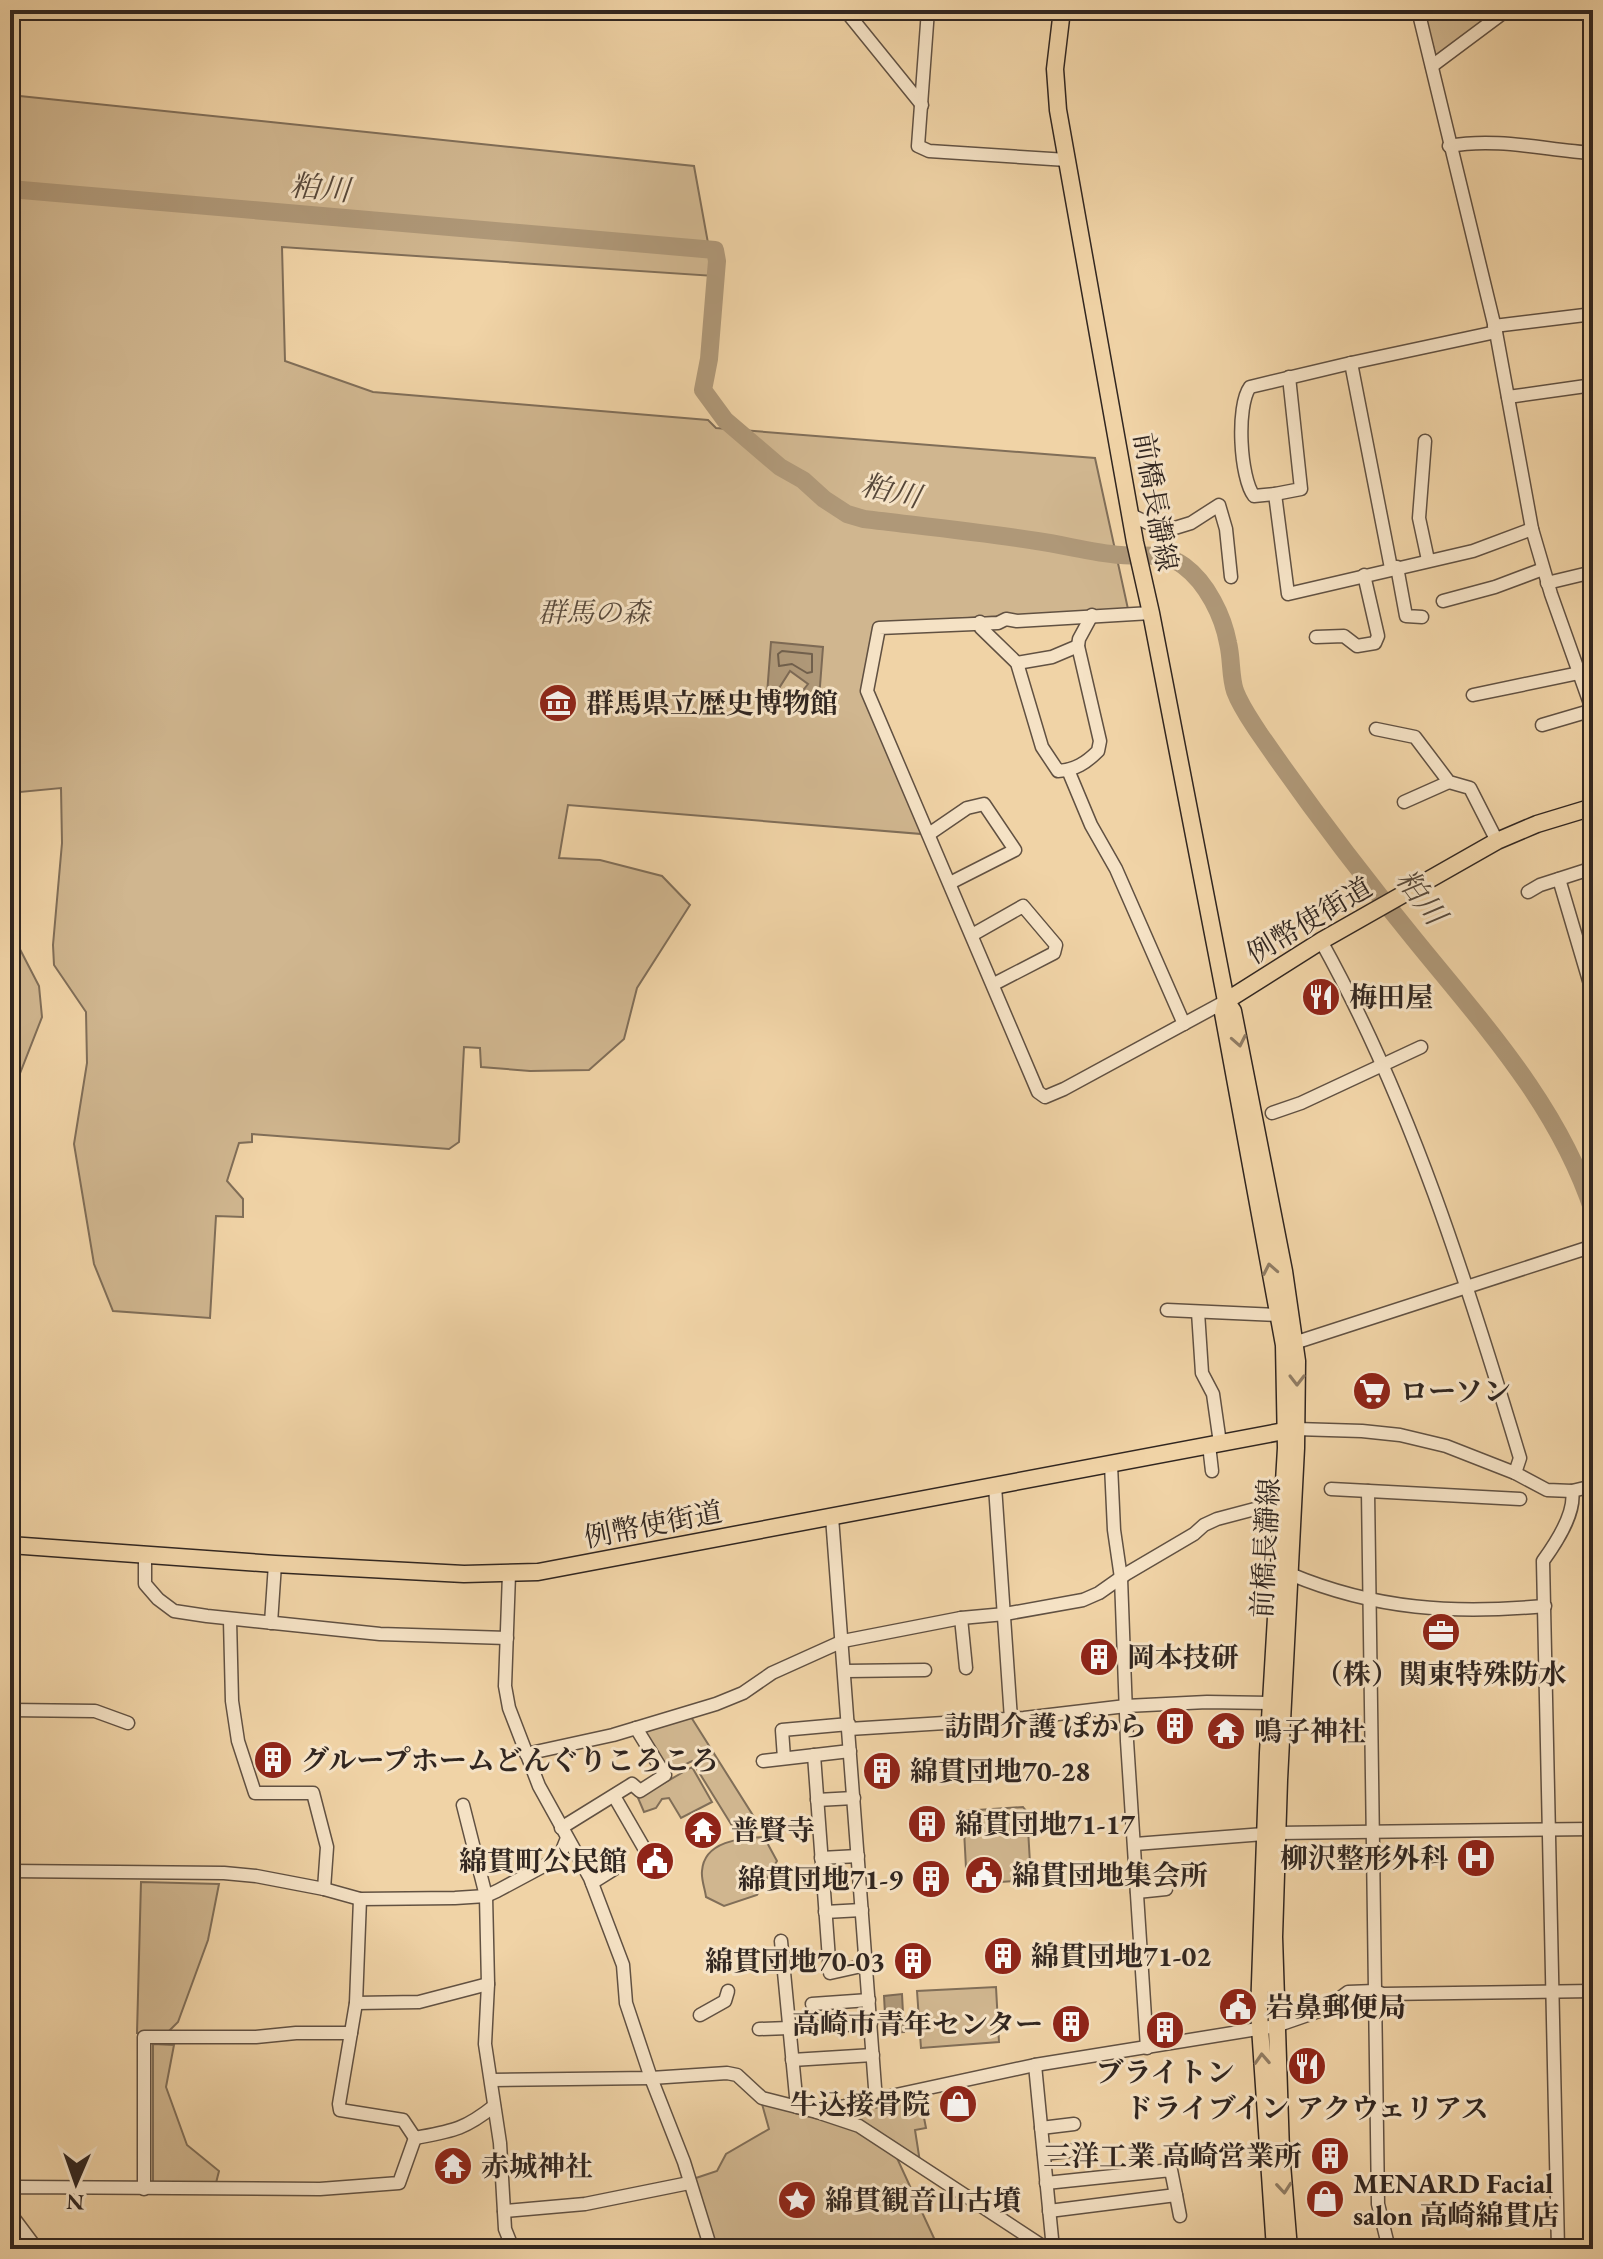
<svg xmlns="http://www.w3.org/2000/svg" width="1603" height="2259" font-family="'EB Garamond','Noto Serif JP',serif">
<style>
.green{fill:#d0b68f;stroke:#806e58;stroke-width:2}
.water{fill:#af9878;stroke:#7d6a55;stroke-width:2}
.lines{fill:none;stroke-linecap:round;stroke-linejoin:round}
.shore{stroke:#705f4c;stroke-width:2}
.river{stroke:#af9878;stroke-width:18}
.minor-casing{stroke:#615142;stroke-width:15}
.major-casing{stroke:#312620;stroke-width:19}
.minor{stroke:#f5e2c5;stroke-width:12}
.major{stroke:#f0d3a6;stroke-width:16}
.oneway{stroke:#907c63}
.labels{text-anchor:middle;stroke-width:6;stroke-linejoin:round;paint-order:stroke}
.street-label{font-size:28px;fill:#312620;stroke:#f5e2c5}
.park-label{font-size:28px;font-style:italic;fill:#594a3c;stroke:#f5e2c5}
.poi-label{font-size:28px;font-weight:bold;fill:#312620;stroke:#f5e2c5;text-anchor:start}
.water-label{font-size:30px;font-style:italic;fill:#57483a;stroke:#f5e2c5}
</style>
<rect width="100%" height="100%" fill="#f0d3a6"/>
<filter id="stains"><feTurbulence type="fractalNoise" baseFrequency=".0025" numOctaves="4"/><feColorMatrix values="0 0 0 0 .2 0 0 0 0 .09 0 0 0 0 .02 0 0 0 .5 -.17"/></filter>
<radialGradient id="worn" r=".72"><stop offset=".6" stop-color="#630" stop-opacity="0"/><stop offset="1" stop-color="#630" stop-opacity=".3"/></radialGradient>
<g class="green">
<polygon points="1423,10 1501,10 1436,57"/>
<polygon points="10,95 694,166 714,276 282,247 285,361 373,392 708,420 716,428 1095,458 1128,609 877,623 862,692 922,834 568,805 559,858 600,860 662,876 690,905 637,988 624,1039 589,1070 530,1071 481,1067 480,1048 464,1047 459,1142 449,1149 252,1134 252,1142 239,1143 227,1181 243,1199 243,1217 216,1216 210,1318 113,1311 94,1264 74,1144 87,1063 86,1012 54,965 53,945 62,843 61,788 10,793"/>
<polygon points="10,930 39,986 42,1017 10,1099"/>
<polygon points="691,1717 754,1817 734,1829 692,1761 670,1772 644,1731"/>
<polygon points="692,1767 712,1802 681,1818 669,1798 662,1799 656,1808 644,1812 638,1798"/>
<polygon points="1023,1807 1027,1812 1031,1880 1001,1882 999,1865 966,1868 963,1811"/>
<path d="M764,1837L777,1861L757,1895L724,1906L706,1897C705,1889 701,1879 702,1871C704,1841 741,1838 764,1837Z"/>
<polygon points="141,1882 219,1884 208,1940 178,2022 168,2032 137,2033"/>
<polygon points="996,1987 999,2042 921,2048 917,1991"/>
<polygon points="153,2044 174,2045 166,2087 187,2145 219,2171 216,2183 153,2183"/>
<polygon points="919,2092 926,2128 915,2130 920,2162 896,2156 939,2249 716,2249 693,2179 717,2171 726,2154 769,2129 762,2104 812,2117"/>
</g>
<g class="water">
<polygon points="771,642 823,647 819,699 797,698 808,684 790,671 774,696 767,694"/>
<polygon points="902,1994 904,2032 886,2033 884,1996"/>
</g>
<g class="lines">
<polygon class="shore" points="782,651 812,654 812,672 807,673 792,664 779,666 778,654"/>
<path class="river" d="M10,189L715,250L717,261L709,359L703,390L725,420L780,467L803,480L824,499L847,514L864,519C921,526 979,532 1037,541C1065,545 1093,553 1121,555C1144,557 1164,551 1184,566C1207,583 1223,616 1228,643C1232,659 1230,676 1235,691C1241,707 1250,719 1259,733C1308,804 1361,874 1415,940C1484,1025 1558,1105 1593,1211"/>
<defs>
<g id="minor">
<polyline points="845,10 922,105"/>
<polyline points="928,10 918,146 929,151 1067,160"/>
<polyline points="1418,10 1496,332 1532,529 1551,594 1593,712"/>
<polyline points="1432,66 1507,10"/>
<path d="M1449,146C1497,137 1545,150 1593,153"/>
<polyline points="1494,326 1593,314"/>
<path d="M1496,332L1351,363L1250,387C1236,406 1240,478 1254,496L1275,494L1288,594L1473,551L1532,529"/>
<polyline points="1351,363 1391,568"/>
<polyline points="1508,397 1593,385"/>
<polyline points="1425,441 1419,518 1428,560"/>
<polyline points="1275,494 1301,489 1289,377"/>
<polyline points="1131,515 1165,531 1191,523 1219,505 1226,529 1231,577"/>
<polyline points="1397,567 1406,616 1422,617"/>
<polyline points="1547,583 1593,572"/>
<polyline points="1443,601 1495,587 1543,569"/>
<polyline points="1151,613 1017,621 1006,619 998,623 879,628 867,691 1038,1092 1045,1097 1064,1089 1226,1001"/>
<path d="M980,622L981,628L1017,663L1042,747L1058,771C1075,770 1086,763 1098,751L1100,741L1078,646L1079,639L1092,615"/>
<polyline points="1316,637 1344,636 1357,646 1375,643 1378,636 1364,575"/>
<polyline points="1017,663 1052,657 1078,646"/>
<polyline points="1473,695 1579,673"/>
<polyline points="1542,725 1593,710"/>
<polyline points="1376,729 1415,737 1449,782 1470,788 1497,841"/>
<polyline points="1068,770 1091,825 1116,869 1184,1024"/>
<polyline points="1404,802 1449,782"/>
<polyline points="929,834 967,808 984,804 1015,850 950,883"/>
<polyline points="1559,879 1593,994"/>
<polyline points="1528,892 1540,885 1593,868"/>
<polyline points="972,935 1023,906 1056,945 1054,953 994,984"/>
<path d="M1321,941C1411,1103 1467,1282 1520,1458L1515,1473"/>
<polyline points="1272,1113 1301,1103 1421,1047"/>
<polyline points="1167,1310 1280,1315"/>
<polyline points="1198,1312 1202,1373 1213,1394 1220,1443"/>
<polyline points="1294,1343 1584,1249"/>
<polyline points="1296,1429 1362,1431 1400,1435 1446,1446 1515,1473 1547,1490 1572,1491 1593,1486"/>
<polyline points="1209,1445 1212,1471"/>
<polyline points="1111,1465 1114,1530 1121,1578 1127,1741 1147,2048"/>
<polyline points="995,1486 1011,1719"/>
<polyline points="1331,1489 1520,1499"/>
<polyline points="1368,1491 1378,2204 1389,2249"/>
<polyline points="832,1517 876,2101"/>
<polyline points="145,1555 145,1584 158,1599 174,1611 207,1616 380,1634 507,1638"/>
<polyline points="509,1574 505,1686 509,1708 539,1786 590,1878 623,1965 626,2003 651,2078 684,2162 711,2249"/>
<path d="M1290,1574C1376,1610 1454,1614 1545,1606"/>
<polyline points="961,1618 966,1668"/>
<polyline points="230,1620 232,1701 238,1741 255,1793 313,1793 327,1847 324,1889"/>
<polyline points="271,1623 275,1564"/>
<polyline points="846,1671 925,1670"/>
<polyline points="10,1710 95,1711 128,1723"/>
<polyline points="849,1729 1024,1718 1126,1706 1207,1702 1270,1703"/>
<polyline points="526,1754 613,1735 716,1704 743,1693 772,1673 843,1641 961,1618 1005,1614 1083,1600 1099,1593 1126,1574 1194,1534 1204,1525 1217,1519 1274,1504 1282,1506"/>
<polyline points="814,1755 830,1973 866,1965"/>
<polyline points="784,1758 782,1730 849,1724"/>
<polyline points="763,1761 850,1751"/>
<polyline points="614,1796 644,1848"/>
<polyline points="817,1800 854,1798"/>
<polyline points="463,1805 486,1896 488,1984 485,2044 500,2143 505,2229 513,2249"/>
<polyline points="561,1828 632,1784 640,1791 665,1775 636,1728"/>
<polyline points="1277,1833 1593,1829"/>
<polyline points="1135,1844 1264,1834"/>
<polyline points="821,1858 858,1856"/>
<polyline points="10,1871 224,1873 256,1876 324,1889 360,1899 455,1898 486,1896 497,1891 555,1860 561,1853 567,1838"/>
<polyline points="592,1883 616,1868"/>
<polyline points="1137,1892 1166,1889"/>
<path d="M360,1899L356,2003L339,2104L340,2110L403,2120L415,2138C452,2131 464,2130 494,2106"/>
<polyline points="825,1912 862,1910"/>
<polyline points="781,1941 797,2107"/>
<polyline points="356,2003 419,2002 488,1984"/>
<polyline points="812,2004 869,2000"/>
<polyline points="700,2015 725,2001 728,1991"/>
<polyline points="809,2028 871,2023"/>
<polyline points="759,2029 789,2028"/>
<polyline points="792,2060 873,2055"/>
<polyline points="1035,2065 1053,2249"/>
<polyline points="492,2080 651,2078 727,2073 737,2075 762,2098 817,2112 859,2126 1047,2249"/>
<polyline points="817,2112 1035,2065 1276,2026 1325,2009 1348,1992 1375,1991 1383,1994 1593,1991"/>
<polyline points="1041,2128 1074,2124"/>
<polyline points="1044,2154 1077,2150"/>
<polyline points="1046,2183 1171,2170 1176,2195"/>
<polyline points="144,2189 144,2037 256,2037 296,2033 351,2033"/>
<polyline points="10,2195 18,2187 320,2189 399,2183 415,2138"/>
<polyline points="504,2211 585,2204 689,2183"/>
<polyline points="1049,2211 1176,2195 1180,2216"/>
<polyline points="10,2213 37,2249"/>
<polyline points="1491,2249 1593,2247"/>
<path d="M1558,2249L1543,1561C1556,1543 1576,1513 1572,1491"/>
</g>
<g id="major">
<polyline points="1062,10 1055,69 1058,110 1135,542 1151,613 1226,1001 1321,941 1497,841 1537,824 1593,807"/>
<polyline points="10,1545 275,1564 464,1574 538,1572 1295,1429"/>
<polyline points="1275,2249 1259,2012 1268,1753 1286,1448 1284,1345 1223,1013 1226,1001 1233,1011 1284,1271 1297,1361 1296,1448 1279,1780 1274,1937 1281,2152 1289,2249"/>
</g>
</defs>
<use href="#minor" class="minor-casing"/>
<use href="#major" class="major-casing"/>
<use href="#minor" class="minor"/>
<use href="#major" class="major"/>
</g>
<defs><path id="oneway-chevron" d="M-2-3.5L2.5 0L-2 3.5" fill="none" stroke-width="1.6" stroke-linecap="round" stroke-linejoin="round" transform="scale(2)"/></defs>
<g class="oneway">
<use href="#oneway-chevron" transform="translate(1239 1041) rotate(79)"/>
<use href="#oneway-chevron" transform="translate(1270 1269) rotate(-101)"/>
<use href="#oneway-chevron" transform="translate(1297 1380) rotate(90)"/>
<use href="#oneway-chevron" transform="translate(1262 2059) rotate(-93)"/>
<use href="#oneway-chevron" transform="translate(1284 2188) rotate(85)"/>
</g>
<defs>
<symbol id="museum-disc" viewBox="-11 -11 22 22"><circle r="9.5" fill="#8f2418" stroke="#f5e2c5"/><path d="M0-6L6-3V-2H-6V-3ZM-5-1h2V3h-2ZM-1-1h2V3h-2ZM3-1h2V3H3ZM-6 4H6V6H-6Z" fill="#fff"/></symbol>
<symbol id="restaurant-disc" viewBox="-11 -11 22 22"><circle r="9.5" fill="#8f2418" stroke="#f5e2c5"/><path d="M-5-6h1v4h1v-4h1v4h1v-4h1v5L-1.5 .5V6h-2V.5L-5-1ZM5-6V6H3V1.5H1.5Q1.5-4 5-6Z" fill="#fff"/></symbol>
<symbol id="supermarket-disc" viewBox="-11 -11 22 22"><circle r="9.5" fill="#8f2418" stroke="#f5e2c5"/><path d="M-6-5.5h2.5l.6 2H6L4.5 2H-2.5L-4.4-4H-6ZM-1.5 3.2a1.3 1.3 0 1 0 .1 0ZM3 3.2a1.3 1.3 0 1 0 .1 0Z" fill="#fff"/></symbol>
<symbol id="office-disc" viewBox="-11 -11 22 22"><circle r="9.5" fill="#8f2418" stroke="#f5e2c5"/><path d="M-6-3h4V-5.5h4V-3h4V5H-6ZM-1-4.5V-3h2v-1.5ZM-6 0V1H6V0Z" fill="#fff"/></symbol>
<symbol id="building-disc" viewBox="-11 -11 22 22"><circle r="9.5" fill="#8f2418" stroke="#f5e2c5"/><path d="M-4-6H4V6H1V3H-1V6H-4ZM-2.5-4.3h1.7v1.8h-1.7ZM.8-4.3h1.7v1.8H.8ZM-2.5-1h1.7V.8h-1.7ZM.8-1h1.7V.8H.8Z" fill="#fff"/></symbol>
<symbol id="temple-disc" viewBox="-11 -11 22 22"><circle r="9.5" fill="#8f2418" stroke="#f5e2c5"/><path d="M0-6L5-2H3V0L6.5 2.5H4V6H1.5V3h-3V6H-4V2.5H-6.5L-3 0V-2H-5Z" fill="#fff"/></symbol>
<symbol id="hospital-disc" viewBox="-11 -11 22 22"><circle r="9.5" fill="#8f2418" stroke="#f5e2c5"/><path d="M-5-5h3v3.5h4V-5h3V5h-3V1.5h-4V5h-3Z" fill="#fff"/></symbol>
<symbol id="civic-disc" viewBox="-11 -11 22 22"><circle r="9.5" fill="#8f2418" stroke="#f5e2c5"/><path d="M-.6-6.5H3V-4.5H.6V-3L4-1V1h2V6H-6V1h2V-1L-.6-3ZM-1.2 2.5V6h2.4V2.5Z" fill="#fff"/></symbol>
<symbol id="shop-disc" viewBox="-11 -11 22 22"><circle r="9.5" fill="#8f2418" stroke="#f5e2c5"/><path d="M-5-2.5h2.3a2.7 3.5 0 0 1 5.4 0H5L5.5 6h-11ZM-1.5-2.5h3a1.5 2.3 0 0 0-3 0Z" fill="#fff"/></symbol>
<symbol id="sight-disc" viewBox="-11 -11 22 22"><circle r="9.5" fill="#8f2418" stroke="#f5e2c5"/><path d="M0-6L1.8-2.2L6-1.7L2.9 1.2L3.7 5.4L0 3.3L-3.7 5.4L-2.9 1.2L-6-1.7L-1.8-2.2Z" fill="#fff"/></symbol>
</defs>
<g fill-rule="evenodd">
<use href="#museum-disc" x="536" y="681" width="44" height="44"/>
<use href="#restaurant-disc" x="1299" y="975" width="44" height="44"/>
<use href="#supermarket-disc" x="1350" y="1369" width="44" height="44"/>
<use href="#office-disc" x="1419" y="1610" width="44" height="44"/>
<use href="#building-disc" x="1077" y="1635" width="44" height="44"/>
<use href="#building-disc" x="1153" y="1704" width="44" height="44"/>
<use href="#temple-disc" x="1204" y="1709" width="44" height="44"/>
<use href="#building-disc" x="251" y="1738" width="44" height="44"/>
<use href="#building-disc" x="860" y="1749" width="44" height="44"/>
<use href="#building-disc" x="905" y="1802" width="44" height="44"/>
<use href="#temple-disc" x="681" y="1808" width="44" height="44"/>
<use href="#hospital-disc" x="1454" y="1836" width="44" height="44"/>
<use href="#civic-disc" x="633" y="1839" width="44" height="44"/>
<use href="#civic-disc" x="962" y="1853" width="44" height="44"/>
<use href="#building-disc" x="909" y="1857" width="44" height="44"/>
<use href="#building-disc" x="981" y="1934" width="44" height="44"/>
<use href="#building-disc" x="891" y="1939" width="44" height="44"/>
<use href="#civic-disc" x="1216" y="1985" width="44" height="44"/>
<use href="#building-disc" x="1049" y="2002" width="44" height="44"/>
<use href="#building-disc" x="1143" y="2008" width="44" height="44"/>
<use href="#restaurant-disc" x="1285" y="2044" width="44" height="44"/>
<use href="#shop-disc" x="936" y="2082" width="44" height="44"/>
<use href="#building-disc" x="1308" y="2134" width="44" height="44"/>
<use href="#temple-disc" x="431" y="2144" width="44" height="44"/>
<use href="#shop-disc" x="1303" y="2177" width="44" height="44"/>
<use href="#sight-disc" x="775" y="2178" width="44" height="44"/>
</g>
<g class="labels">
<g class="street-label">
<text transform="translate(1156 502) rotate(80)" y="10">前橋長瀞線</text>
<text transform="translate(1309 920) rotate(-31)" y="10">例幣使街道</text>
<text transform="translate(653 1524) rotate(-11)" y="10">例幣使街道</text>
<text transform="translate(1265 1548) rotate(-87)" y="10">前橋長瀞線</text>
</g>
<g class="park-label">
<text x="594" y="622">群馬の森</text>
</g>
<g class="poi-label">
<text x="586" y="713">群馬県立歴史博物館</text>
<text x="1349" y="1007">梅田屋</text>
<text x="1400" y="1401">ローソン</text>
<text x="1127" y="1667">岡本技研</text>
<text x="1441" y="1684" text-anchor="middle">（株）関東特殊防水</text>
<text x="1147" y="1736" text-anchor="end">訪問介護 ぽから</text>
<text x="1254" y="1741">鳴子神社</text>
<text x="301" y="1770">グループホームどんぐりころころ</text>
<text x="910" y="1781">綿貫団地70-28</text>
<text x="955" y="1834">綿貫団地71-17</text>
<text x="731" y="1840">普賢寺</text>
<text x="1448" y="1868" text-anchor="end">柳沢整形外科</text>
<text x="627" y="1871" text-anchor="end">綿貫町公民館</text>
<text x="1012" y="1885">綿貫団地集会所</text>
<text x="903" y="1889" text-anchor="end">綿貫団地71-9</text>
<text x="1031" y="1966">綿貫団地71-02</text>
<text x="885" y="1971" text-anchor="end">綿貫団地70-03</text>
<text x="1266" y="2017">岩鼻郵便局</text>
<text x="1043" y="2034" text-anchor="end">高崎市青年センター</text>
<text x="1165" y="2082" text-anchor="middle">ブライトン</text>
<text x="930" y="2114" text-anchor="end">牛込接骨院</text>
<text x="1307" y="2118" text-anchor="middle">ドライブイン アクウェリアス</text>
<text x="1302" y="2166" text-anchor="end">三洋工業 高崎営業所</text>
<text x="481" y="2176">赤城神社</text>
<text x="1353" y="2193">MENARD Facial<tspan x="1353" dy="32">salon 高崎綿貫店</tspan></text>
<text x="825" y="2210">綿貫観音山古墳</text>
</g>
<g class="water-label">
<text transform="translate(320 188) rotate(5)" y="10">粕川</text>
<text transform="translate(891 491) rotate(13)" y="10">粕川</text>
<text transform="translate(1421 897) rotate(53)" y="10">粕川</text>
</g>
</g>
<rect width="1603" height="2259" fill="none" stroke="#f0d3a6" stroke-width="40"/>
<rect x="12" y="12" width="1579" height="2235" fill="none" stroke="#312620" stroke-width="4"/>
<rect x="20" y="20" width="1563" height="2219" fill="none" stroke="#312620" stroke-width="2"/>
<g transform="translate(76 2183) rotate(182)" stroke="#f5e2c5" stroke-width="6" paint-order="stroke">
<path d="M0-6L14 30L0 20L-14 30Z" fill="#312620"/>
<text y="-12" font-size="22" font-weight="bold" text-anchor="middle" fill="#312620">N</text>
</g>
<rect width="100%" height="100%" filter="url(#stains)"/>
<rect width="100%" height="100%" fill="url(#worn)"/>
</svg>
